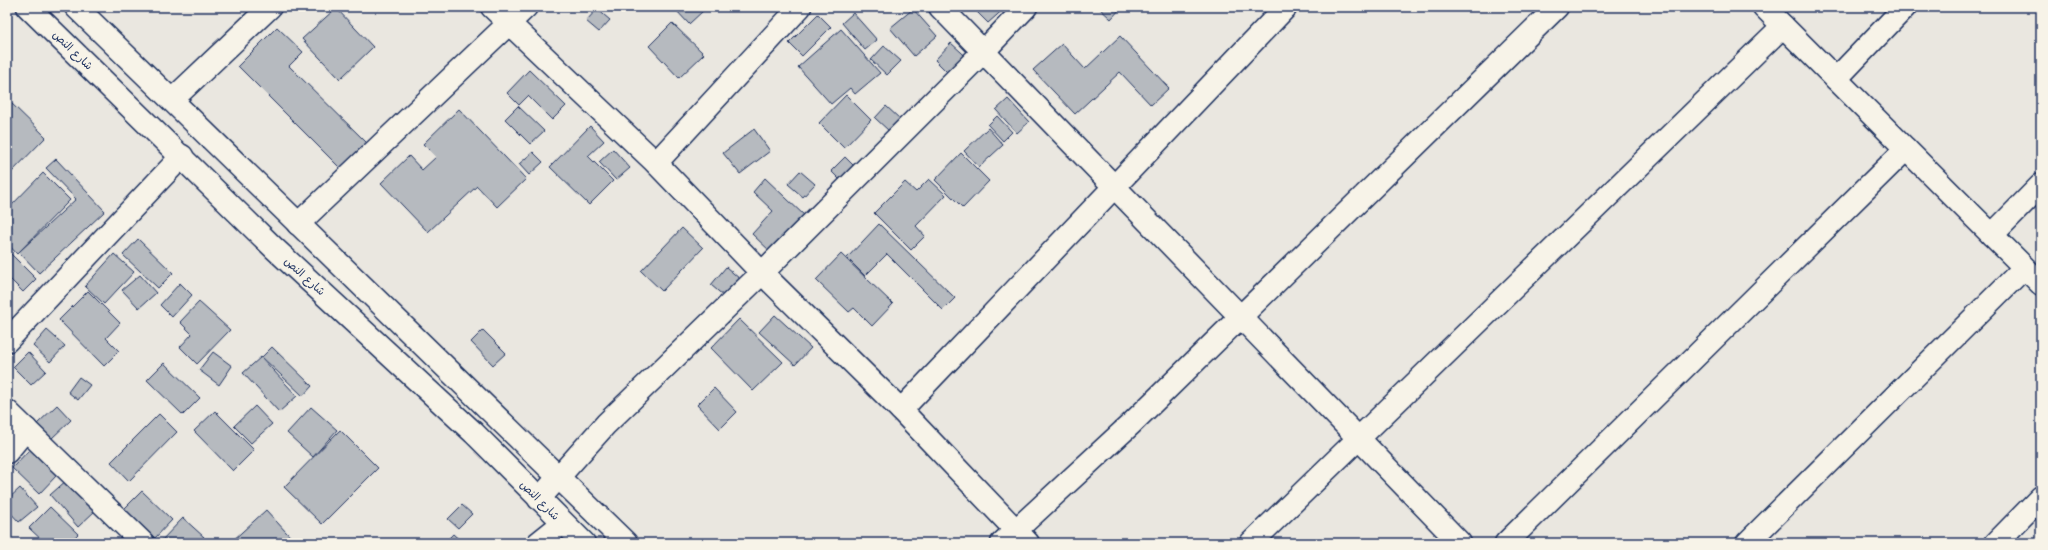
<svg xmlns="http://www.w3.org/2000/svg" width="2048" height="550" font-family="'Shantell Sans','Playpen Sans Arabic',sans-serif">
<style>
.building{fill:#b6babf;stroke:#1b2f5e}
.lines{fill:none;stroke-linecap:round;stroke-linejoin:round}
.minor-casing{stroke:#1b2f5e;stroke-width:25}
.major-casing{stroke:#1b2f5e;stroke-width:25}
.minor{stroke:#f7f3e8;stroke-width:22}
.major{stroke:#f7f3e8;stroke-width:22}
.labels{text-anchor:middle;stroke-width:3;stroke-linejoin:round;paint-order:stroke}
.street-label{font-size:11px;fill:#1b2f5e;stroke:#f7f3e8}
</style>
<rect width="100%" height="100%" fill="#eae7e0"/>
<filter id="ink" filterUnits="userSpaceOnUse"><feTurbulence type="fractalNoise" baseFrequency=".025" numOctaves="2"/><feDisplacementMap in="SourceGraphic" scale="8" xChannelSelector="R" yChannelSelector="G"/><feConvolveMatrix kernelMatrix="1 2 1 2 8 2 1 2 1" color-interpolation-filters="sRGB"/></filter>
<g filter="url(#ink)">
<g class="building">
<polygon points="678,7 702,7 704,10 689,24 675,9"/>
<polygon points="976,7 1006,7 988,23 974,9"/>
<polygon points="1098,7 1122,7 1111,19"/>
<polygon points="336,8 373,47 340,79 302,39"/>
<polygon points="597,9 610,20 599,32 586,21"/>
<polygon points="913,9 937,36 914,56 890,28"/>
<polygon points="853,13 877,40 865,50 842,23"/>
<polygon points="818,14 831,27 802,56 789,43"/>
<polygon points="672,23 704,54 679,78 649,46"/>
<polygon points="277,27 303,52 289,66 367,143 341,169 238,66"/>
<polygon points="841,29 880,73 855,94 850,88 831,104 798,67"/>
<polygon points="1120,36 1169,88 1151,105 1120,72 1075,114 1033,70 1062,44 1085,69"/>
<polygon points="951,43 971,61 954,79 935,60"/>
<polygon points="884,46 901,61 887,75 871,60"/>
<polygon points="529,70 566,106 552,120 528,96 519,105 507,93"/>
<polygon points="846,95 871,120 844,148 819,123"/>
<polygon points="7,99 46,137 7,177"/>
<polygon points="1008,99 1029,122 1017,133 996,110"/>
<polygon points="518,106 544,131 530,144 505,119"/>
<polygon points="886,106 900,119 889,131 875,118"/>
<polygon points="459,109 526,179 497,207 477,186 428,232 381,183 409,156 422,170 436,157 423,144"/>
<polygon points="997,116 1012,132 1003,141 988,125"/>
<polygon points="590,126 604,141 588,156 613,181 589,205 550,167"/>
<polygon points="988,128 1003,145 979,167 964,151"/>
<polygon points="754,129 770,151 740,174 723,153"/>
<polygon points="613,149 630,168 616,180 599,162"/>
<polygon points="533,152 543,162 529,175 519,164"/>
<polygon points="961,153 989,181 963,208 935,180"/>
<polygon points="845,157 855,167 841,181 831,171"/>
<polygon points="56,159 105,211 39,273 19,252 76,199 46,168"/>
<polygon points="800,171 815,184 803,197 788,184"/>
<polygon points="43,173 70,200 17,254 7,243 7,210"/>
<polygon points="765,178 806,217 772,253 752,234 773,211 753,192"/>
<polygon points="929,179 946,195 916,226 925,236 911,250 874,213 905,182 916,192"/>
<polygon points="879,224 955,298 943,310 887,254 865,276 847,258"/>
<polygon points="682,228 703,248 662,291 641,271"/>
<polygon points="138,239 173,273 158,288 123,255"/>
<polygon points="7,250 36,279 23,292 7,276"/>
<polygon points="114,254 134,272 104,304 85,286"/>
<polygon points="841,254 893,304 872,326 854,308 849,312 816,280"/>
<polygon points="726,267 740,279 725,297 711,285"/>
<polygon points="140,275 156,293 139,308 122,290"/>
<polygon points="180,283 192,295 172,317 160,305"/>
<polygon points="88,291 120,323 106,338 119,351 104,366 59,320"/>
<polygon points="199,302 230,330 197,364 180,347 192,334 180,322"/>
<polygon points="775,315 811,348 795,365 759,332"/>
<polygon points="739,319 783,362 753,391 711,348"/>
<polygon points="47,330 65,346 50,362 33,346"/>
<polygon points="483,330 506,353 493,365 471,342"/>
<polygon points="272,347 312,386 303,396 262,357"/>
<polygon points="28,352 46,371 31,385 13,367"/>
<polygon points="213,352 232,366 219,385 199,370"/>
<polygon points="261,357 297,396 279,412 243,373"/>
<polygon points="164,363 200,398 183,415 147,380"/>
<polygon points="79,377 90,385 78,400 68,392"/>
<polygon points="714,388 737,412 720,429 697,405"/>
<polygon points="57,405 71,420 51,439 37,424"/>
<polygon points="255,406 272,424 251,443 234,426"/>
<polygon points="311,407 337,430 313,457 287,433"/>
<polygon points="215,411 254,450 233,471 194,431"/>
<polygon points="159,414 177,432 129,481 111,462"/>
<polygon points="340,430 378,468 322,524 284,487"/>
<polygon points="30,449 57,475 39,494 12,468"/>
<polygon points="68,479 96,510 78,527 50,495"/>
<polygon points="20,488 37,507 19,522 7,509 7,500"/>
<polygon points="142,491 172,520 155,538 124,509"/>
<polygon points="462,505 472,514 458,528 448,519"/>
<polygon points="50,507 78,534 69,543 45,543 29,528"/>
<polygon points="266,510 296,543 230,543"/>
<polygon points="183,518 204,537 198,543 159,543"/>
<polygon points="124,534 134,543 116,543"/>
<polygon points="453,534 463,543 444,543"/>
</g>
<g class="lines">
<defs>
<g id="minor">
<polyline points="492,7 656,163 762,273 901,410 1028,543"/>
<polyline points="940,7 1460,543"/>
<polyline points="1764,7 2041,284"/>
<polyline points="1836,79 1905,7"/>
<polyline points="172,100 270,7"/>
<polyline points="656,163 800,7"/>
<polyline points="298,224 526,7"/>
<polyline points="1992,235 2041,185"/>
<polyline points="7,341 182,156"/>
<polyline points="901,410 1286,7"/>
<polyline points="7,411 143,543"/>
<polyline points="7,452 26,429"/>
<polyline points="539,499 606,424 762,273 983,52 1026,7"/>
<polyline points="538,543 563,523"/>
<polyline points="1002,543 1131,424 1557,7"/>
<polyline points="1251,543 1783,26"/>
<polyline points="1506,543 1906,149"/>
<polyline points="1747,543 2024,268"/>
<polyline points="1996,543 2041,497"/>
</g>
<g id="major">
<polyline points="28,7 274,248 474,433 584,543"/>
<polyline points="76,7 626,543"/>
</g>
</defs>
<use href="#minor" class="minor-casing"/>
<use href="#major" class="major-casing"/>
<use href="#minor" class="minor"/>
<use href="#major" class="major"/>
</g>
</g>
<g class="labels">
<g class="street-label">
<text transform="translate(73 50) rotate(44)" y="4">شارع النص</text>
<text transform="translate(305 276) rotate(42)" y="4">شارع النص</text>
<text transform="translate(540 500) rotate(45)" y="4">شارع النص</text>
</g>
</g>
<rect width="2048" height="550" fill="none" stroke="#f7f3e8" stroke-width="24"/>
<rect x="12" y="12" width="2024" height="526" fill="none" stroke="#1b2f5e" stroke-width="1.5" filter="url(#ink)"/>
</svg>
